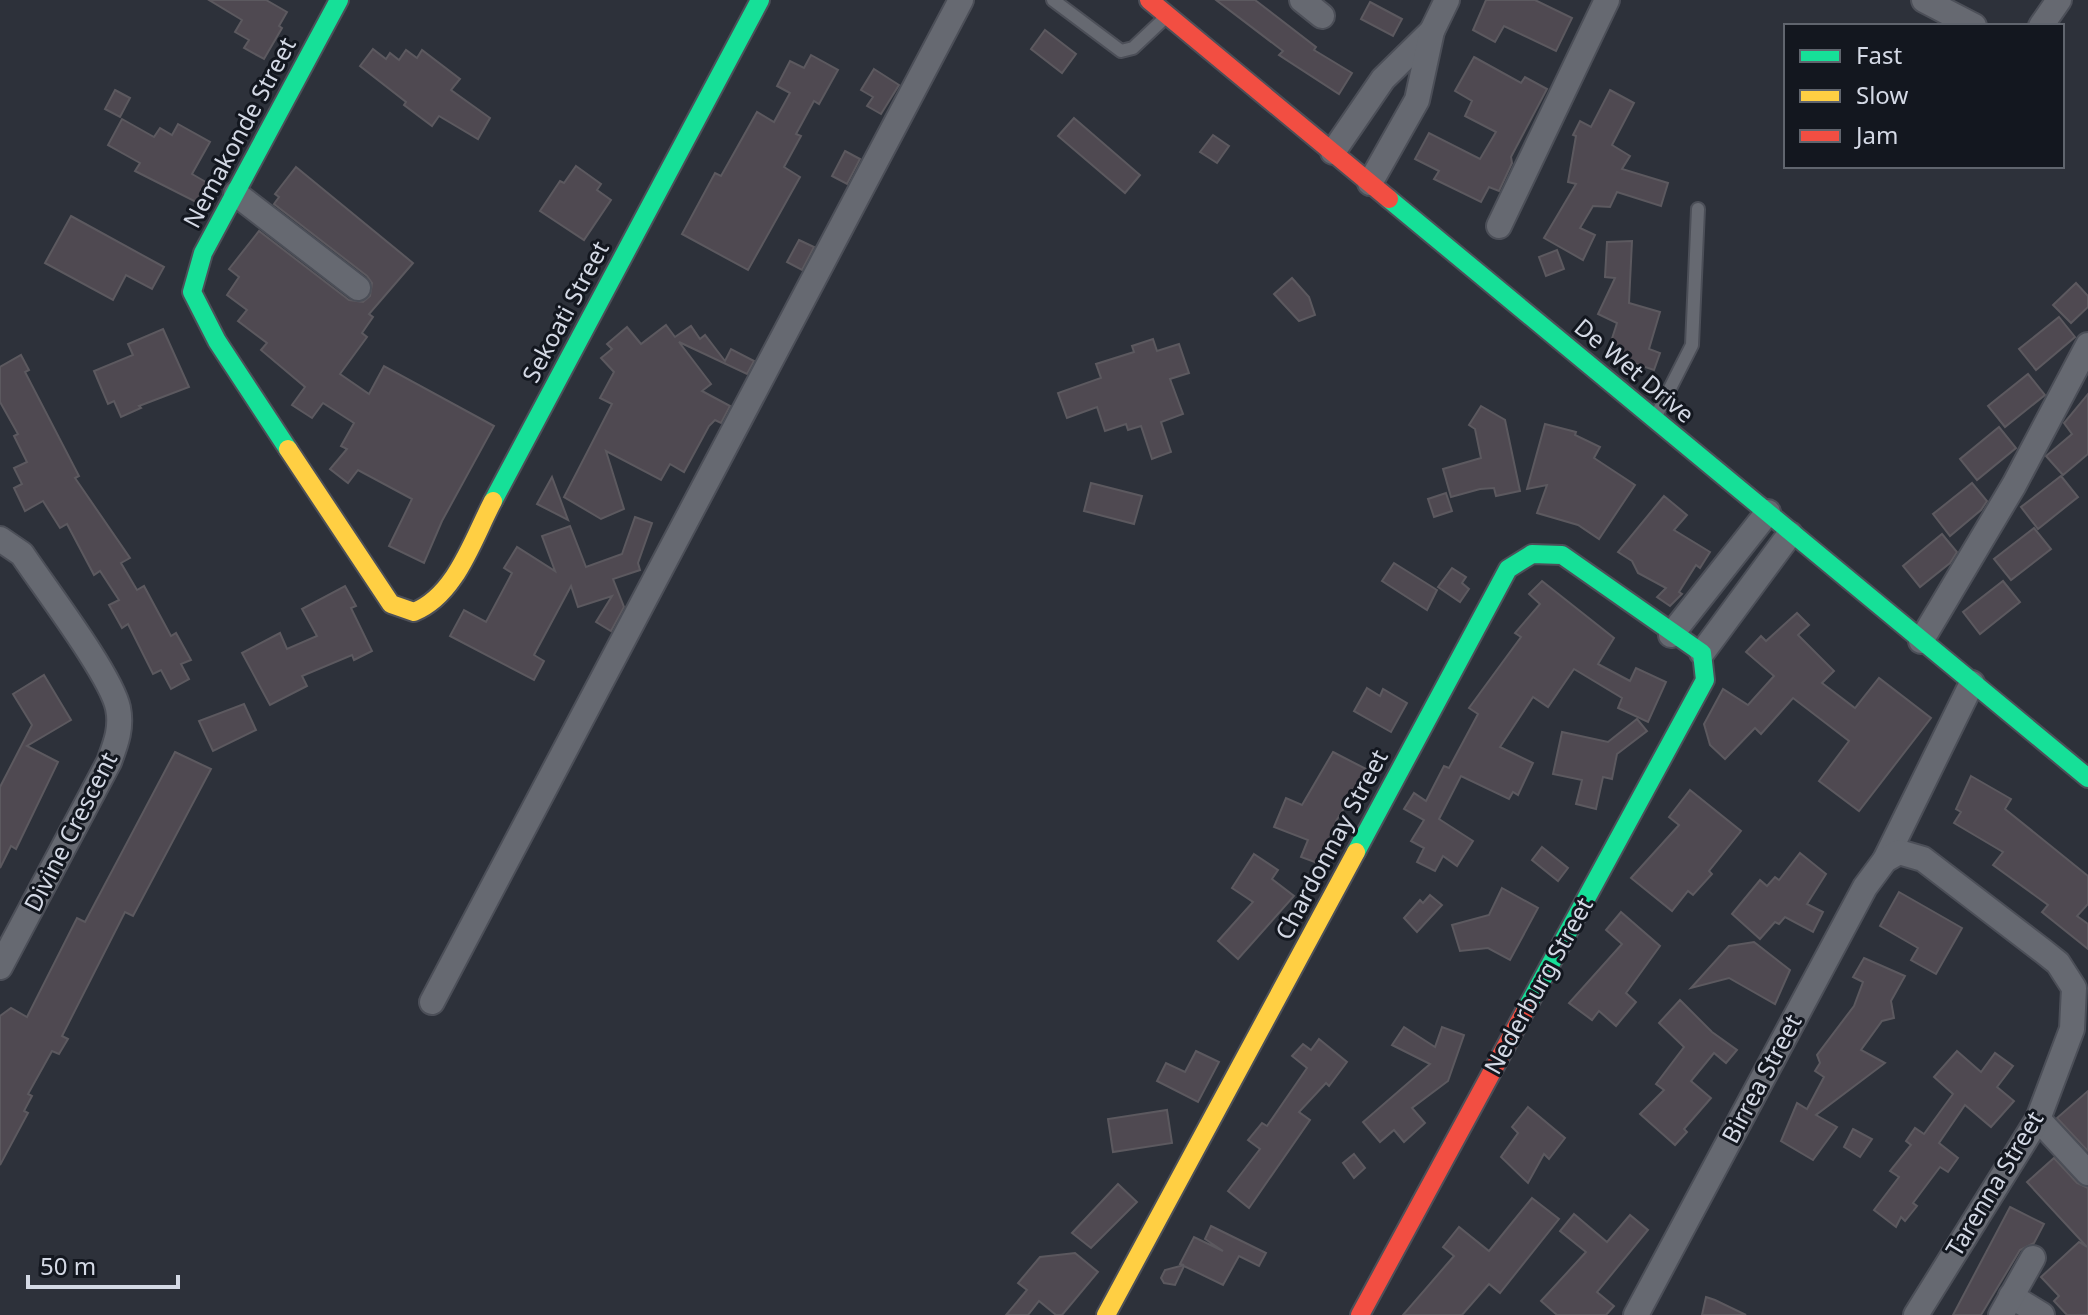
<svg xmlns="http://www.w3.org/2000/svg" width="2088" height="1315" font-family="'Noto Sans',sans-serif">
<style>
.building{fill:#4f4951;stroke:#5c595f;stroke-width:2}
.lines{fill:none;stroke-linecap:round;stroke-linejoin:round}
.lane-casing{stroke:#4c4f58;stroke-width:16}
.street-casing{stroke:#4c4f58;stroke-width:28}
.fast-casing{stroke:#4c4f58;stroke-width:22}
.slow-casing{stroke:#4c4f58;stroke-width:22}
.jam-casing{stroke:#4c4f58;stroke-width:22}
.lane{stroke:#666971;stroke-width:12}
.street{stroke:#666971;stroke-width:24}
.fast{stroke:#16e098;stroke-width:18}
.slow{stroke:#ffcf43;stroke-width:18}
.jam{stroke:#f24e42;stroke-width:18}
.labels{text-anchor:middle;stroke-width:6;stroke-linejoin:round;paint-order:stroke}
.street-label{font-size:24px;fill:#d4d9e5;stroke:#13171f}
</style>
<rect width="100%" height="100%" fill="#2d313a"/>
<g class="building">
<polygon points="209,0 266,0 287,12 279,26 282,28 264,59 244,48 249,40 235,32 242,20"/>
<polygon points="1216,0 1255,0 1316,47 1314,50 1352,73 1339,94 1279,55 1283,51"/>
<polygon points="1486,0 1535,0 1572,18 1556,51 1504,26 1495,42 1473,30"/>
<polygon points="1370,2 1402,19 1393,36 1361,19"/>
<polygon points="1045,30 1076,54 1062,73 1031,49"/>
<polygon points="373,49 386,59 390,53 399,60 406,50 417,58 422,50 460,79 451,90 490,118 478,139 439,116 432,126 404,105 406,102 360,66"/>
<polygon points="811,55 838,70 819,104 814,101 796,134 801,136 784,167 800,177 748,270 682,234 715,173 721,176 757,112 774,122 790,93 777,86 790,61 804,68"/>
<polygon points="1474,57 1521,83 1525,77 1547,89 1511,157 1512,163 1499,191 1489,187 1481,202 1434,179 1439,171 1415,159 1429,133 1480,159 1496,132 1465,116 1472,101 1455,91"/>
<polygon points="874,69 899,85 881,114 867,106 873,97 861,90"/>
<polygon points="115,90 130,98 120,117 105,109"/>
<polygon points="1610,90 1634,103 1612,145 1630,156 1622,169 1668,183 1661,206 1617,192 1610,207 1593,206 1580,228 1595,235 1583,260 1544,238 1576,184 1568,182 1576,136 1573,135 1580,121 1591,127"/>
<polygon points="1074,118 1140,175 1125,193 1058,136"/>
<polygon points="122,119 154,137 160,128 172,135 178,124 210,142 192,174 211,185 200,204 135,171 140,163 108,145"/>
<polygon points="1213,135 1229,146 1217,163 1200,152"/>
<polygon points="845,151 860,159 847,184 832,176"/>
<polygon points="576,166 601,184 597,190 611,200 584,240 540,211 560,181 564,183"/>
<polygon points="296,167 413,263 369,314 373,317 362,333 367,337 340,374 369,394 384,366 494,426 442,521 424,563 389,546 412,499 358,470 348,483 330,469 347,449 341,446 354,423 323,403 312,418 292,405 305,387 261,350 267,343 238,321 247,310 227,295 239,277 229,269 259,231 349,300 363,302 370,296 372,283 367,276 274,204 279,197 275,194"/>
<polygon points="71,216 164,267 152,289 126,275 113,300 45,263"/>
<polygon points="799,240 814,247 802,270 787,262"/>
<polygon points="1632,241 1629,303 1660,312 1649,349 1660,353 1654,370 1607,354 1617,323 1598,314 1615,278 1605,277 1607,242"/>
<polygon points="1557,250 1564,269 1546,276 1539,257"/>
<polygon points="1292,278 1309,297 1315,315 1299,321 1274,294"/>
<polygon points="2076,283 2088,296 2088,307 2071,323 2053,305"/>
<polygon points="2059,317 2075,337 2036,370 2019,349"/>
<polygon points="666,325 675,337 691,326 700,339 705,335 725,361 731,349 754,361 747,374 679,342 711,384 702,391 730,406 721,423 715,420 709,426 684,472 670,464 661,480 606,451 624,509 601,519 564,497 612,404 600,398 614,372 601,358 612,349 607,344 627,327 641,344"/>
<polygon points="163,329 189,387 139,406 141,408 121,417 114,401 108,404 94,371 133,355 128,344"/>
<polygon points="1153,339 1157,351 1179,344 1189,373 1170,379 1183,414 1161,422 1171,452 1152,459 1141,426 1128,430 1126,424 1105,431 1097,407 1067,418 1058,393 1101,378 1096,364 1134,352 1132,346"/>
<polygon points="21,355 29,370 25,372 79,476 75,478 130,558 121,563 137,590 144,586 171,636 176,633 191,660 181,664 189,679 171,689 161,670 153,674 128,624 122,628 109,605 119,600 100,571 94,575 67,524 60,528 43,501 25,511 14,488 22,484 14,468 27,462 14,436 18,434 0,402 0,367"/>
<polygon points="2028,374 2045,395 2005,427 1988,406"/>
<polygon points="2088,394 2088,454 2063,475 2046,456 2072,434 2064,423"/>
<polygon points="1481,406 1505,420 1520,491 1496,496 1494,488 1480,489 1451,497 1443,469 1481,458 1475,429 1469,425"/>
<polygon points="1545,424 1576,432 1575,435 1600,447 1594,458 1635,485 1599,539 1578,525 1537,513 1547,485 1527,489"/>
<polygon points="1999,427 2016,448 1977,480 1960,459"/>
<polygon points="2061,476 2078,497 2038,529 2021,507"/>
<polygon points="552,477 568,520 537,504"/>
<polygon points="1091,483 1142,496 1134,524 1084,511"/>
<polygon points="1972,483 1987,501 1981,510 1950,536 1933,514"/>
<polygon points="1446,493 1452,511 1434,517 1428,499"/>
<polygon points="1664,496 1687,515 1674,530 1710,552 1700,568 1696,565 1679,592 1682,594 1670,606 1657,597 1666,588 1638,573 1632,561 1618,552"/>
<polygon points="635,517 652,523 638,563 640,570 613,579 624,607 611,631 596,622 612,596 578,607 571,586 534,655 544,661 534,680 450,636 464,610 486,622 512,573 504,568 517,547 555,571 542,536 570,526 586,567 622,554"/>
<polygon points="2034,528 2051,549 2011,580 1994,559"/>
<polygon points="1942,534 1957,552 1950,563 1920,587 1903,566"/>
<polygon points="1394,563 1437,590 1427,610 1382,581"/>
<polygon points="1452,568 1466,577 1462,583 1469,589 1460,602 1438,587"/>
<polygon points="1542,581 1614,638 1598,664 1630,681 1636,668 1666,682 1648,722 1618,708 1622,698 1574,669 1548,707 1533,697 1500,747 1533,763 1518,795 1513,792 1509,799 1461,776 1439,819 1473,841 1457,866 1443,856 1435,871 1417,862 1424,848 1411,841 1424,820 1404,809 1414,793 1426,801 1444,766 1449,768 1478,714 1469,708 1521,637 1515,633 1540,604 1529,594"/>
<polygon points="2003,581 2020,602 1980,634 1963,612"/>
<polygon points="345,586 356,606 351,608 372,651 354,660 352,655 302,676 307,686 270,705 242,653 280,633 287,649 317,636 302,609"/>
<polygon points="1797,613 1809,625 1798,635 1834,671 1822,683 1855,708 1879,678 1931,718 1859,811 1819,781 1849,741 1793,698 1761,734 1755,728 1725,759 1710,745 1704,724 1723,689 1748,705 1774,676 1746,652 1761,636 1766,641"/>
<polygon points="44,675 71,720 27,746 58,762 16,849 11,846 0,868 0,787 32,725 13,694"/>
<polygon points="1367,688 1380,696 1383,689 1407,703 1391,732 1354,711"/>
<polygon points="244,704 256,730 213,751 199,721"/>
<polygon points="1637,719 1647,731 1617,754 1612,779 1603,777 1596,809 1576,804 1582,780 1553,774 1562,732 1608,742"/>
<polygon points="175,752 211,769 133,916 125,912 62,1036 68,1039 59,1054 52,1051 28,1094 32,1096 24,1111 28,1113 0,1165 0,1016 11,1008 27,1017 77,918 85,922"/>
<polygon points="1333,752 1368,770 1336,821 1340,824 1320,864 1301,857 1308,840 1274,827 1286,798 1302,805"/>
<polygon points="1971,776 2011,799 2005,809 2088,876 2088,904 2077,916 2088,924 2088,949 2042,912 2048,905 1993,865 2003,852 1954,823 1961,812 1956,809"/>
<polygon points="1690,790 1741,831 1709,871 1712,874 1693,895 1688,891 1672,911 1631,878 1679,825 1669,817"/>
<polygon points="1542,847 1568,868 1558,881 1532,860"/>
<polygon points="1800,853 1826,874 1807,904 1823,912 1813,932 1785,917 1779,924 1775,922 1760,939 1732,914 1760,880 1767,886 1775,877 1779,880"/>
<polygon points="1254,854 1278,870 1272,879 1294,896 1238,959 1218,941 1253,902 1232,888"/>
<polygon points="1502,888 1538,908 1510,960 1488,948 1460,951 1452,925 1489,915"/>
<polygon points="1899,892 1962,928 1936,974 1911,960 1918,948 1880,926"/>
<polygon points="1430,895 1442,905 1417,932 1404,918 1420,900 1423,903"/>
<polygon points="1621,912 1660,946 1626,993 1636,1002 1616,1026 1599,1011 1592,1020 1569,1003 1622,944 1606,930"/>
<polygon points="1754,942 1790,970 1775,1004 1729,978 1691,988 1729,946"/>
<polygon points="1864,958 1905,976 1891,1001 1894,1018 1882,1021 1861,1050 1885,1063 1816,1115 1837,1127 1813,1160 1781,1141 1797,1103 1807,1109 1824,1077 1815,1071 1820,1063 1817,1055 1854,1006 1863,982 1853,977"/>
<polygon points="1680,1000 1712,1032 1737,1050 1726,1063 1714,1053 1691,1081 1711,1098 1684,1129 1687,1132 1675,1145 1640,1114 1664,1090 1656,1084 1684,1047 1659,1023"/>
<polygon points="1404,1027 1435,1047 1442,1027 1464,1035 1448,1081 1412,1108 1425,1123 1404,1142 1394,1130 1380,1142 1363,1122 1430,1064 1392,1045"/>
<polygon points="1319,1039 1347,1062 1329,1086 1326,1083 1299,1112 1310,1120 1249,1208 1228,1191 1260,1149 1248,1140 1262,1123 1267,1126 1307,1068 1292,1056 1303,1044 1311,1050"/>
<polygon points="1196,1051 1219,1062 1198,1102 1157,1081 1166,1063 1185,1072"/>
<polygon points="1957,1051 1981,1072 1995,1053 2013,1066 1997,1087 2014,1101 1991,1127 1965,1105 1939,1143 1958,1158 1948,1172 1940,1167 1913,1203 1917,1206 1905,1221 1901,1217 1896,1227 1874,1210 1899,1177 1890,1171 1911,1145 1906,1141 1915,1128 1924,1134 1953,1094 1934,1077"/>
<polygon points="2088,1091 2088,1151 2057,1118"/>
<polygon points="1528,1107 1565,1138 1549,1159 1544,1154 1528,1183 1501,1157 1518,1133 1512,1127"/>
<polygon points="1167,1110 1172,1143 1113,1152 1108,1119"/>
<polygon points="1853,1129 1872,1139 1860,1157 1844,1147"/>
<polygon points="1354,1154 1365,1168 1354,1178 1343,1163"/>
<polygon points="2054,1158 2077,1183 2088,1188 2088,1315 2067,1315 2054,1301 2059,1296 2041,1277 2079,1242 2087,1247 2027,1182"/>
<polygon points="1118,1184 1137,1202 1091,1248 1072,1233"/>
<polygon points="1532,1198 1559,1219 1500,1293 1489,1284 1462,1315 1403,1315 1454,1256 1443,1247 1459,1227 1489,1251"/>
<polygon points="2010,1207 2044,1224 2034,1243 2020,1250 1981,1315 1953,1315"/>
<polygon points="1574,1214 1607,1242 1630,1215 1648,1230 1597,1292 1614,1306 1606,1315 1557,1315 1541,1301 1586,1252 1560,1231"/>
<polygon points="1211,1226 1266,1253 1259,1266 1239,1256 1223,1285 1184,1266 1175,1285 1164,1283 1161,1278 1165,1270 1184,1265 1180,1264 1194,1237 1223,1251 1205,1239"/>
<polygon points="1075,1253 1098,1272 1062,1315 1056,1315 1039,1301 1028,1315 1006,1315 1027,1290 1018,1283 1040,1257"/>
<polygon points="1706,1297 1715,1300 1746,1315 1702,1315"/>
</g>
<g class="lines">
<defs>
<g id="lane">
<polyline points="1053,0 1121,51 1133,48 1167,16"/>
<polyline points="1656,416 1692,345 1698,209"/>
</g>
<g id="street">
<polyline points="1302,0 1322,16"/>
<polyline points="1924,0 1974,26"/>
<polyline points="2041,26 2059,0"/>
<polyline points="1333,152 1383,79 1432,31"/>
<polyline points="1370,183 1417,100 1432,31 1447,0"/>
<polyline points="236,194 358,288"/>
<polyline points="1499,226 1607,0"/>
<path d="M0,539L22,554C44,587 111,675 118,708C122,728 116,743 109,762L0,967"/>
<polyline points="1671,635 1768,512"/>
<polyline points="1921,641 2014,485 2088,345"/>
<polyline points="1702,653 1790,534"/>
<polyline points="1885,860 1972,683"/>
<polyline points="432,1002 961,0"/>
<polyline points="2038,1119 2088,1173"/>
<polyline points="2011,1296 2042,1315"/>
<polyline points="1636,1315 1865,887 1885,860 1899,852 1923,859 2043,951 2058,963 2074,988 2072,1029 2038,1119 1916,1315"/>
<polyline points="2001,1315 2033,1258"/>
</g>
<g id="fast">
<polyline points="1389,199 2088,778"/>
<polyline points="288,449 217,341 192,292 203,253 339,0"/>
<polyline points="493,501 760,0"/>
<polyline points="1356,852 1508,569 1532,554 1562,555 1702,653 1705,680 1525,1011"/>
</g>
<g id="slow">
<path d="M288,449L391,604L414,612C456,595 473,539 493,501"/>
<polyline points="1106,1315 1356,852"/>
</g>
<g id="jam">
<polyline points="1149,0 1389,199"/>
<polyline points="1360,1315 1525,1011"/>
</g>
</defs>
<use href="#lane" class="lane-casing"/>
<use href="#street" class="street-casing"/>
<use href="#fast" class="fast-casing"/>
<use href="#slow" class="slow-casing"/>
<use href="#jam" class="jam-casing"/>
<use href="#lane" class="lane"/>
<use href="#street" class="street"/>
<use href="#fast" class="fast"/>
<use href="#slow" class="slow"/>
<use href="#jam" class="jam"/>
</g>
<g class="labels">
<g class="street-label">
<text transform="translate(240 133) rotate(-62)" y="8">Nemakonde Street</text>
<text transform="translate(566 312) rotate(-62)" y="8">Sekoati Street</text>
<text transform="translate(1634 371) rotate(40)" y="8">De Wet Drive</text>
<text transform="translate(71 832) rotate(-63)" y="8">Divine Crescent</text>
<text transform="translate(1332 845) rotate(-62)" y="8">Chardonnay Street</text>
<text transform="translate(1539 986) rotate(-61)" y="8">Nederburg Street</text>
<text transform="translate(1762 1079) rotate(-62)" y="8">Birrea Street</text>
<text transform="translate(1995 1184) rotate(-59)" y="8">Tarenna Street</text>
</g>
</g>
<rect x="1784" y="24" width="280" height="144" fill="#13171f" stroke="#60656e" stroke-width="2"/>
<rect x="1800" y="50" width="40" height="12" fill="#16e098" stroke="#60656e" stroke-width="2"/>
<text x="1856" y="64" font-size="24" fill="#d4d9e5">Fast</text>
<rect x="1800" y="90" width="40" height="12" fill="#ffcf43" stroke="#60656e" stroke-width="2"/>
<text x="1856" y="104" font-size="24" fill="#d4d9e5">Slow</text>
<rect x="1800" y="130" width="40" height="12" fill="#f24e42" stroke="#60656e" stroke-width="2"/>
<text x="1856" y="144" font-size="24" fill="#d4d9e5">Jam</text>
<path d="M28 1275v12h150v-12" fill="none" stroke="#d4d9e5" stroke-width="4"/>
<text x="40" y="1275" font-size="24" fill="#d4d9e5" stroke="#13171f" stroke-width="6" paint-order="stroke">50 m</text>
</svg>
